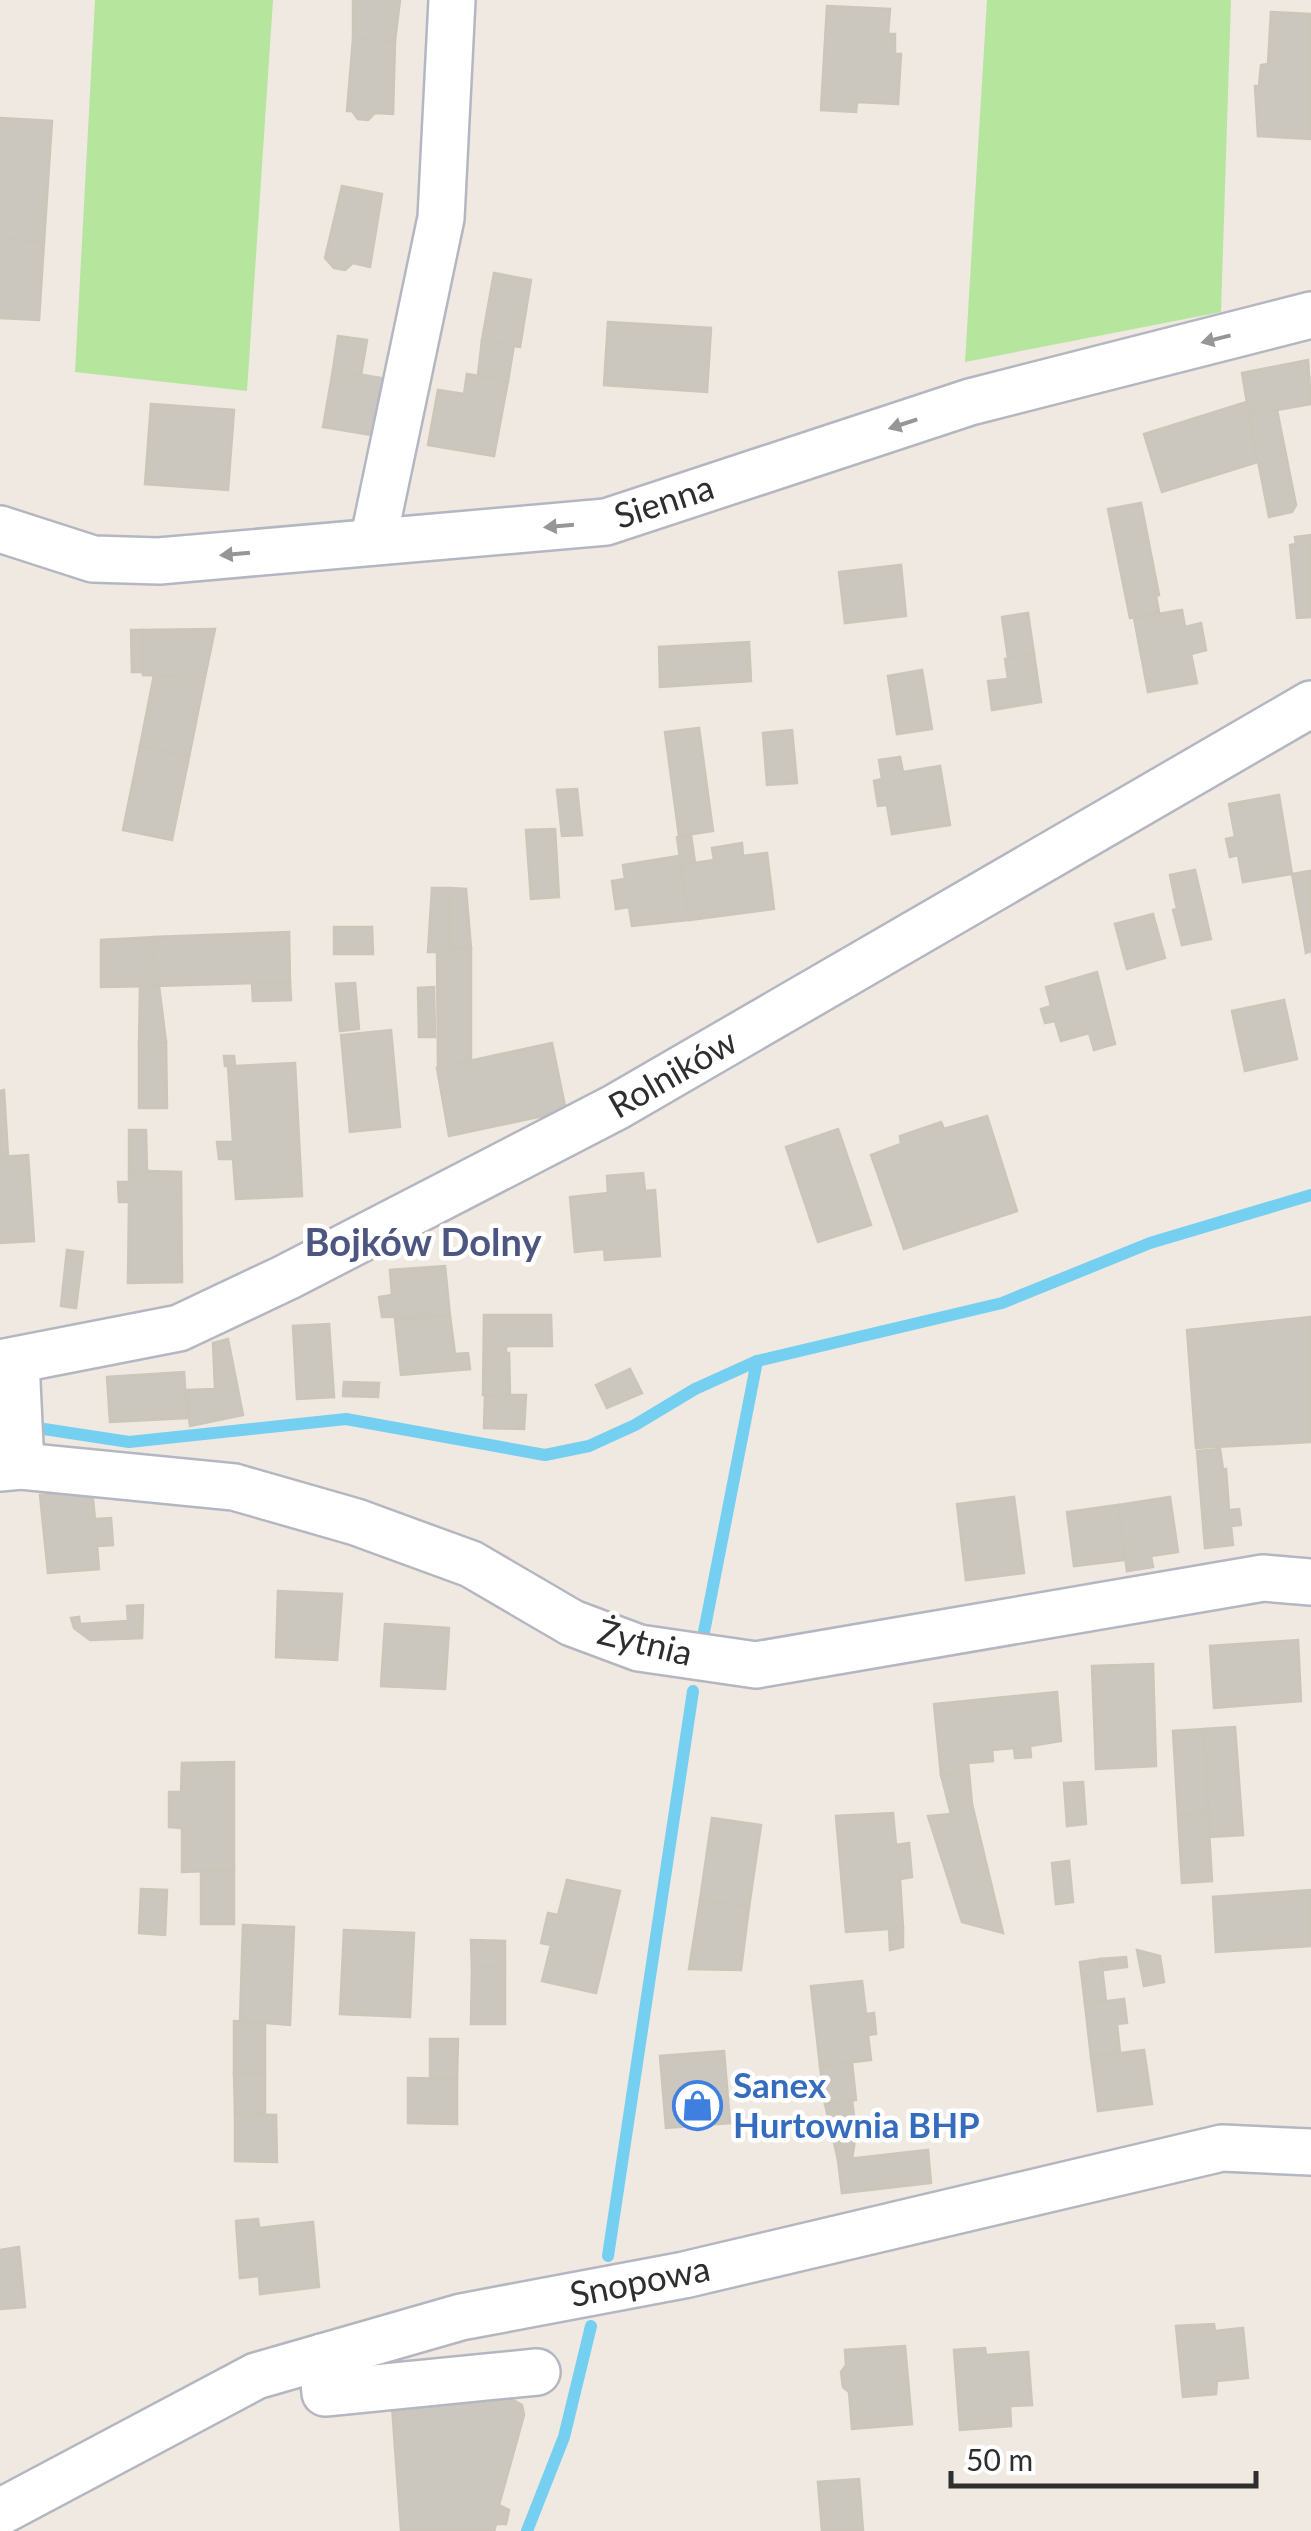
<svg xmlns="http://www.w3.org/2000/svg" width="1311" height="2531" font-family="Lato,sans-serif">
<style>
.green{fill:#b6e59e}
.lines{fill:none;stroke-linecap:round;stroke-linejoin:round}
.stream{stroke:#75cff0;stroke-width:12}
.building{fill:#cbc7bf;stroke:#cbc5ba;stroke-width:2.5}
.minor-casing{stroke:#b4b7c1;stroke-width:50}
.minor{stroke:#fff;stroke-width:45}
.oneway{fill:#969696}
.labels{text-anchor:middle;stroke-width:9;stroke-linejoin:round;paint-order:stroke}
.street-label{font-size:35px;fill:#2e2e2e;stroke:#fff}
.shop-label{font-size:35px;font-weight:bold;fill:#366cbe;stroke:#fff;text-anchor:start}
.neighbourhood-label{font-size:38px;font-weight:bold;fill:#4d5680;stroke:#fff}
</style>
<rect width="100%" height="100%" fill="#efe9e1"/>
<g class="green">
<polygon points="95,0 273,0 247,391 75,372"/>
<polygon points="987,0 1231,0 1221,312 965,362"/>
</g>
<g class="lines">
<g class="stream">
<polyline points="44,1429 129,1442 346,1419 545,1455 589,1446 635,1425 695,1389 757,1361 1002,1303 1150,1243 1311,1195"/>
<polyline points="704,1632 757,1361"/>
<polyline points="608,2256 693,1691"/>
<polyline points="527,2531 564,2437 591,2326"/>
</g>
</g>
<g class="building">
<polygon points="353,0 400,0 395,41 353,39"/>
<polygon points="827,6 890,9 888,34 895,34 895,54 901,54 898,104 857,102 856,112 821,110"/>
<polygon points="1271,12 1311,14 1311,139 1258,136 1255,86 1259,86 1261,65 1268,64"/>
<polygon points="353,39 395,41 393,114 375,113 368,120 358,119 352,111 347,111"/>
<polygon points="0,118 52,121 44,242 0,239"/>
<polygon points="342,186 382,194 370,267 353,263 345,270 334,268 325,258"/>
<polygon points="0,239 44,242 39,320 0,318"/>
<polygon points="494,273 531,280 520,347 482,340"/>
<polygon points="608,322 711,328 707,392 604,385"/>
<polygon points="338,336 367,340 361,375 333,370"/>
<polygon points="482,340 514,345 508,381 478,375"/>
<polygon points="1308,360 1311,404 1249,415 1242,373"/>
<polygon points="333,370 399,381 390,438 323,427"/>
<polygon points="467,374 508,381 494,456 428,445 438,390 464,394"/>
<polygon points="1246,402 1258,462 1162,492 1144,434"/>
<polygon points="151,404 234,410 228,490 145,484"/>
<polygon points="1277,410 1296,505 1292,512 1269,517 1249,415"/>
<polygon points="1141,503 1159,595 1156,596 1159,612 1130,618 1108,509"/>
<polygon points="1311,535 1311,617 1297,618 1290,545 1296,544 1295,537"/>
<polygon points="901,565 906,616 845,623 839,572"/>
<polygon points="1182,610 1185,627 1201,623 1206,650 1191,654 1197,683 1148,692 1134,618"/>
<polygon points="1028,613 1034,654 1008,658 1002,617"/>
<polygon points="215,629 205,677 143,675 142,630"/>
<polygon points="131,630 142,630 143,672 132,672"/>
<polygon points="749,642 751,681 660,687 659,647"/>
<polygon points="1034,654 1041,702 992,710 988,681 1008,679 1005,659"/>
<polygon points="922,670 932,729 897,734 888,676"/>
<polygon points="154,675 205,677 189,757 140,746"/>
<polygon points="699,728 713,831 679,836 665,732"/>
<polygon points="792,730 797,783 767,785 763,733"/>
<polygon points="140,746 189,757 172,840 123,830"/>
<polygon points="900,757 903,772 940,766 950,825 892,834 887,805 878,806 874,781 882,779 879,760"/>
<polygon points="577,789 582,835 562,836 557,790"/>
<polygon points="1279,795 1292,874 1243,882 1238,855 1230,857 1226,839 1235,837 1229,804"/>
<polygon points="555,829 559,897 531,899 526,830"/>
<polygon points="691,835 695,863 681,865 677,837"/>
<polygon points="742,843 743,856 767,853 774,909 689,920 681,865 714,860 712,848"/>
<polygon points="679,856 689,920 632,926 629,907 616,909 612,881 625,879 623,865"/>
<polygon points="1195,870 1211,939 1182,945 1173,910 1177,909 1170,875"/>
<polygon points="1310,871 1311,927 1302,929 1292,874"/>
<polygon points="432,888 449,888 450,949 437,952 428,952"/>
<polygon points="449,888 466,889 471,948 450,949"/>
<polygon points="1153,914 1165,958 1127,969 1115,924"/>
<polygon points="334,927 372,927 373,954 334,954"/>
<polygon points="1311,927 1311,951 1306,953 1302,929"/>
<polygon points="289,932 290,982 155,986 154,937"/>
<polygon points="154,937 155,986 101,987 101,940"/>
<polygon points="471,948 471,1060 438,1068 437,950"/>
<polygon points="1097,972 1115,1044 1094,1050 1089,1033 1061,1041 1055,1021 1045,1023 1041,1009 1051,1006 1046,987"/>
<polygon points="290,982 291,1000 253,1001 252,983"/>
<polygon points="355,983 359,1029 340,1031 336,984"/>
<polygon points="159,986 166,1042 139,1043 140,987"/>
<polygon points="434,987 435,1037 419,1037 418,988"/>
<polygon points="1284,1000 1297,1059 1245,1071 1232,1011"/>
<polygon points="391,1030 400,1127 350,1132 341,1035"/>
<polygon points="166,1042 167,1108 139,1108 139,1043"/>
<polygon points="552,1043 566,1111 449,1136 437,1068"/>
<polygon points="224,1056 234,1056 235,1066 295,1063 302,1196 236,1199 233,1159 219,1159 217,1142 233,1142 228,1066 225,1066"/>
<polygon points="4,1090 8,1156 0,1157 0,1091"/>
<polygon points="987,1116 1017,1211 904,1249 871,1155 901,1144 900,1136 941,1122 944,1129"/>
<polygon points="838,1129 871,1225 818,1242 786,1147"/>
<polygon points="129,1130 146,1130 147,1171 129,1172"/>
<polygon points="28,1155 34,1241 0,1243 0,1157"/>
<polygon points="147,1171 181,1172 182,1282 128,1283 129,1202 119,1202 118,1182 129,1182 129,1172"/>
<polygon points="643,1173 645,1191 655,1190 660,1256 605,1260 604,1249 575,1252 570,1197 608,1193 607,1176"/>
<polygon points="67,1250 83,1252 76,1308 61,1306"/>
<polygon points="445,1266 450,1316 382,1317 379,1297 392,1295 390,1270"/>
<polygon points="484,1315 551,1315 552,1346 506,1346 506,1353 509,1353 510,1395 483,1395"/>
<polygon points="450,1316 455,1354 468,1353 470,1369 401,1375 395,1319"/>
<polygon points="1311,1317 1311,1442 1196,1448 1187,1330"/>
<polygon points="329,1324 334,1397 297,1399 293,1326"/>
<polygon points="228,1339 243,1415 190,1426 186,1390 215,1389 213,1343"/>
<polygon points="630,1369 642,1393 607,1408 596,1385"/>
<polygon points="184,1372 187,1418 110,1422 107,1377"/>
<polygon points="344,1382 379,1383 378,1397 343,1396"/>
<polygon points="510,1395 526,1395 524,1429 484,1428 485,1396"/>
<polygon points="1220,1449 1223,1469 1226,1469 1229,1510 1239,1509 1241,1525 1231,1526 1233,1545 1205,1548 1197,1451"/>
<polygon points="92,1491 95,1519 111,1518 113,1545 97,1546 99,1569 48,1573 40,1495"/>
<polygon points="1014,1497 1024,1573 966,1580 957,1504"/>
<polygon points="1170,1497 1178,1552 1151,1556 1153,1567 1127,1571 1118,1505"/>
<polygon points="1118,1505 1125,1560 1074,1566 1067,1512"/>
<polygon points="278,1591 342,1594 337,1660 276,1657"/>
<polygon points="143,1605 142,1638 90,1640 74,1628 71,1618 79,1617 80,1624 128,1621 127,1606"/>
<polygon points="385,1624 449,1628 445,1689 381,1686"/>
<polygon points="1298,1640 1301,1701 1214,1708 1210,1646"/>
<polygon points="1153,1664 1156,1766 1096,1769 1092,1666"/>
<polygon points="1057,1692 1061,1741 1030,1746 1031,1757 1015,1758 1014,1748 992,1750 993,1761 968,1763 969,1772 941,1775 934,1704"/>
<polygon points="1235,1727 1243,1835 1210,1837 1204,1729"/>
<polygon points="1204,1729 1208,1813 1178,1815 1173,1731"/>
<polygon points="234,1762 234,1870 182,1872 182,1828 169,1827 169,1792 181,1792 182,1763"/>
<polygon points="969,1772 972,1804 951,1814 941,1775"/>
<polygon points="1083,1782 1086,1824 1067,1826 1064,1783"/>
<polygon points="972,1804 1003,1933 962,1922 928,1816 951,1814"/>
<polygon points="893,1813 896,1845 909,1843 912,1877 900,1879 903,1928 846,1932 836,1816"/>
<polygon points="1208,1813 1212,1881 1182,1883 1178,1815"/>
<polygon points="712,1818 761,1825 749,1907 700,1900"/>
<polygon points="1069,1861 1073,1902 1056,1904 1052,1863"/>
<polygon points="234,1870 234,1924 201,1924 201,1872"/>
<polygon points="567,1880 620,1891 596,1993 542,1981 551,1945 541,1943 548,1913 558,1915"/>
<polygon points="141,1889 167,1890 165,1935 139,1933"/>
<polygon points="1310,1890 1311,1946 1216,1952 1213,1897"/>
<polygon points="700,1900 749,1907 741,1970 689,1969"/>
<polygon points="243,1925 294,1927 290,2025 240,2021"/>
<polygon points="903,1928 903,1947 890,1950 889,1929"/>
<polygon points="344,1930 414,1933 410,2017 340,2014"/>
<polygon points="471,1940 505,1941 505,1967 472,1968"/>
<polygon points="1137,1950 1160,1956 1164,1982 1144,1986"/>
<polygon points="1126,1957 1127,1967 1103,1970 1101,1959"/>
<polygon points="1101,1959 1106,2001 1085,2004 1080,1962"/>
<polygon points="505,1967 505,2024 471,2024 472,1968"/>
<polygon points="862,1981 866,2014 874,2013 876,2034 868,2035 871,2060 820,2066 811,1986"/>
<polygon points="1124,1999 1127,2023 1117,2024 1120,2053 1091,2057 1085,2004"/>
<polygon points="234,2021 265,2023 265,2074 234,2073"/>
<polygon points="430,2039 458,2039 457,2079 430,2078"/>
<polygon points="1144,2050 1152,2104 1098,2111 1091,2057"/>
<polygon points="724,2051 730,2123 666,2128 660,2056"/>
<polygon points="852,2063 856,2100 825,2104 820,2066"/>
<polygon points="234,2073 265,2074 265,2114 235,2114"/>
<polygon points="408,2078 457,2079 457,2124 408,2123"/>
<polygon points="852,2100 856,2133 852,2159 838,2160 825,2104"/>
<polygon points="235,2114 276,2115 277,2162 235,2161"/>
<polygon points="928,2150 931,2183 842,2193 838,2160"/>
<polygon points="258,2219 259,2228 313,2222 319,2287 260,2294 259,2276 240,2278 236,2221"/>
<polygon points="19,2247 25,2307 0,2309 0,2250"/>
<polygon points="1214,2324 1215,2331 1243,2328 1248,2378 1217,2381 1216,2394 1183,2397 1176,2326"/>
<polygon points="905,2346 912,2424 852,2429 849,2392 843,2387 841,2372 846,2365 845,2350"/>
<polygon points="985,2348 986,2355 1028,2352 1032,2405 1010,2406 1011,2426 960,2430 954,2350"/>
<polygon points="508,2397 522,2405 524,2415 499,2505 509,2510 506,2524 496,2524 494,2531 401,2531 392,2406"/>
<polygon points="859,2479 863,2531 822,2531 818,2482"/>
</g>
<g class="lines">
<defs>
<g id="minor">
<polyline points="0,529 93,559 159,561 606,522 970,402 1311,315"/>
<polyline points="373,542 441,218 452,0"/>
<polyline points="16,1361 21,1466"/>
<polyline points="0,1363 179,1328 287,1277 616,1107 1311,704"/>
<polyline points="0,1468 21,1466 234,1487 356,1522 471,1564 572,1623 639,1648 756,1665 1263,1578 1311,1582"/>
<polyline points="322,2357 325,2393 537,2372"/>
<polyline points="0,2512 256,2376 461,2317 684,2275 1222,2148 1311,2152"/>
</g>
</defs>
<use href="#minor" class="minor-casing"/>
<use href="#minor" class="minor"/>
</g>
<defs><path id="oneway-solid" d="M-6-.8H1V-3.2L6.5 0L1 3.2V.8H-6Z" transform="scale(2.5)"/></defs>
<g class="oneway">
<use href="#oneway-solid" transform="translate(1216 339) rotate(166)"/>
<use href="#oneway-solid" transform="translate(903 424) rotate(162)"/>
<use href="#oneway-solid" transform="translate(559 526) rotate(175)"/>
<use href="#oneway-solid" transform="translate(235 554) rotate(175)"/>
</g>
<defs>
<symbol id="shop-ring" viewBox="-11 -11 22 22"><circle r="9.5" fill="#fff" stroke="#3f7fe0" stroke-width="1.5"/><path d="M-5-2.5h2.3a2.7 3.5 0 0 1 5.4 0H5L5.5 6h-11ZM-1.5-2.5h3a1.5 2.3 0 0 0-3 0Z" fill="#3f7fe0"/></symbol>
</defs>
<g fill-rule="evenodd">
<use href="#shop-ring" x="670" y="2078" width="55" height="55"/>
</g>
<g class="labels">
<g class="street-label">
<text transform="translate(664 502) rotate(-18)" y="12">Sienna</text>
<text transform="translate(673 1074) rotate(-30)" y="12">Rolników</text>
<text transform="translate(645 1643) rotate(14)" y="12">Żytnia</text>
<text transform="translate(640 2282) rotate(-11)" y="12">Snopowa</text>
</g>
<g class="shop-label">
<text x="733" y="2098">Sanex<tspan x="733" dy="40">Hurtownia BHP</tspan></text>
</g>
<g class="neighbourhood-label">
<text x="423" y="1256">Bojków Dolny</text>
</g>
</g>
<path d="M951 2471v15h305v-15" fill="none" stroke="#2e2e2e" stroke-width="5"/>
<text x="966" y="2471" font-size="30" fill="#2e2e2e" stroke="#ffffff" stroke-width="8" paint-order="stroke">50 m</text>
</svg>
